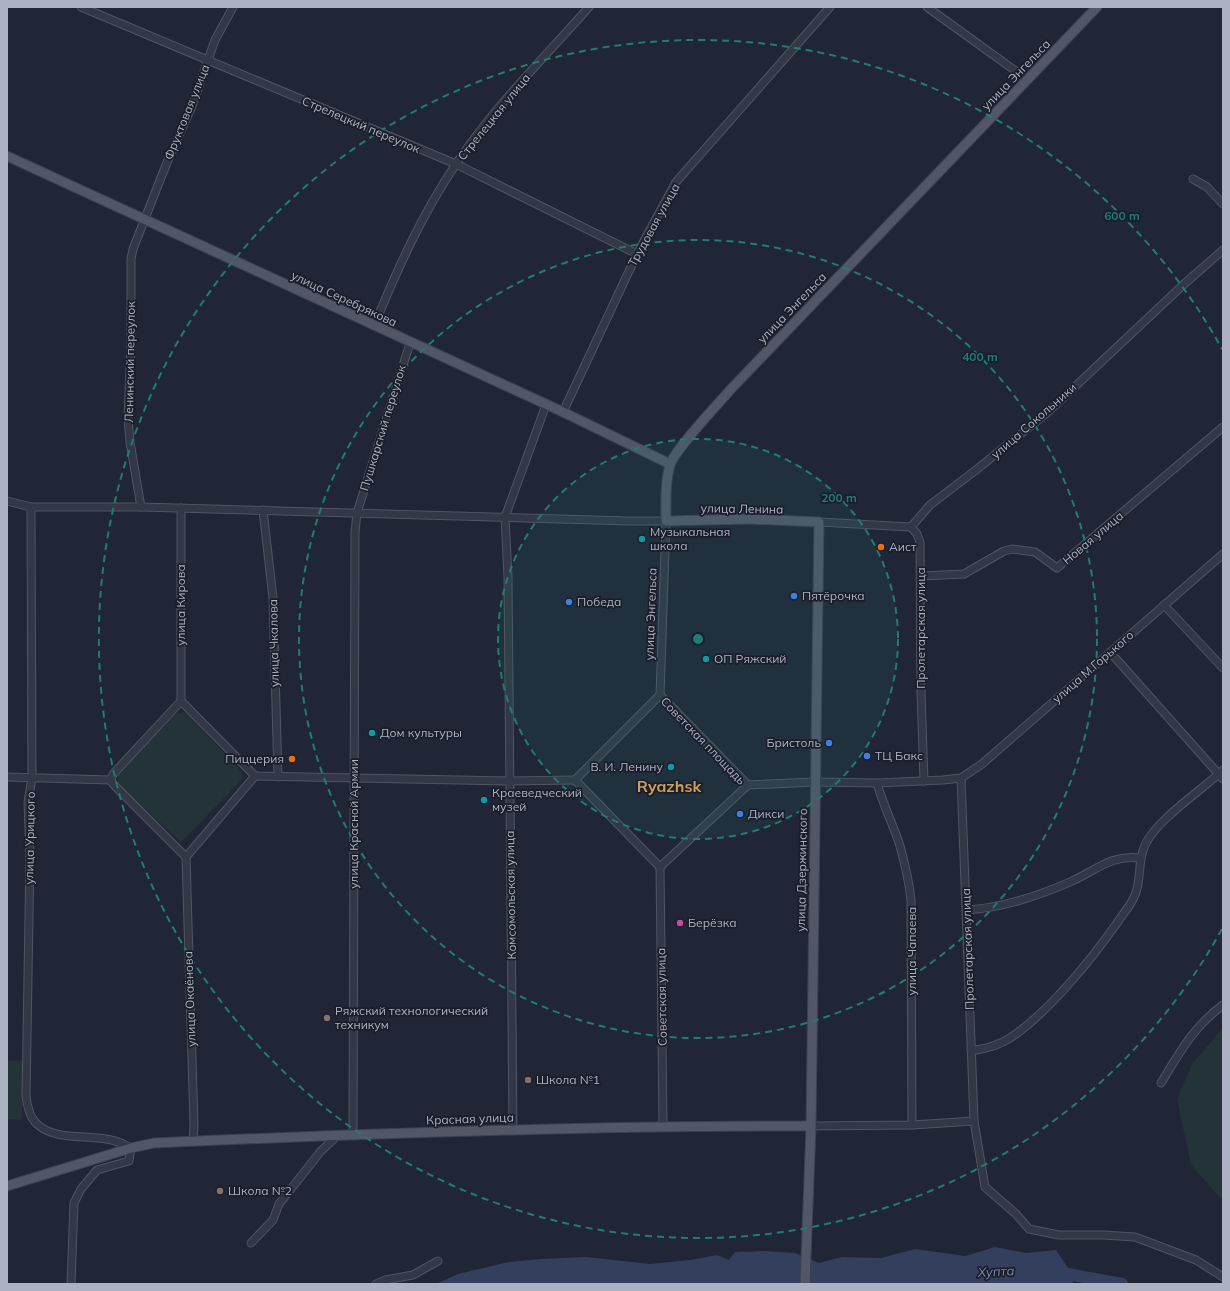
<svg xmlns="http://www.w3.org/2000/svg" width="1230" height="1291" font-family="Mulish,sans-serif">
<style>
.green{fill:#233337}
.water{fill:#333f5d}
.lines{fill:none;stroke-linecap:round;stroke-linejoin:round}
.river{stroke:#333f5d;stroke-width:12}
.minor-casing{stroke:#505564;stroke-width:9}
.major-casing{stroke:#3c414f;stroke-width:11}
.minor{stroke:#333846;stroke-width:7}
.major{stroke:#515766;stroke-width:9}
.ring{fill:none;stroke:#1f7c76;stroke-width:2;stroke-dasharray:7 5}
.culture-dot{fill:#0f9aa8;stroke:#191e2a;stroke-width:1.5}
.food-dot{fill:#e8710a;stroke:#191e2a;stroke-width:1.5}
.shop-dot{fill:#3f7fe0;stroke:#191e2a;stroke-width:1.5}
.hotel-dot{fill:#d1479c;stroke:#191e2a;stroke-width:1.5}
.education-dot{fill:#8d6e63;stroke:#191e2a;stroke-width:1.5}
.labels{text-anchor:middle;stroke-width:3.5;stroke-linejoin:round;paint-order:stroke}
.street-label{font-size:12px;fill:#adb2c3;stroke:#191e2a}
.poi-label{font-size:12px;fill:#adb2c3;stroke:#191e2a;text-anchor:start}
.water-label{font-size:13px;font-style:italic;fill:#7586ab;stroke:#191e2a}
.district-label{font-size:16px;font-weight:bold;fill:#d09d5b;stroke:#191e2a}
.centre{fill:#1f7c76;stroke:#191e2a;stroke-width:2}
.ring-label{font-size:12px;text-anchor:middle;font-weight:bold;fill:#1f7c76;stroke:#191e2a;stroke-width:3.5;stroke-linejoin:round;paint-order:stroke}
</style>
<rect width="100%" height="100%" fill="#202635"/>
<g class="green">
<polygon points="185,712 241,771 243,779 181,842 118,784 118,774 175,714"/>
<polygon points="1223,1028 1223,1201 1191,1165 1177,1099 1192,1064"/>
<polygon points="22,1060 22,1120 7,1119 7,1061"/>
</g>
<polygon class="water" points="995,1247 1026,1253 1056,1250 1072,1274 1073,1284 436,1284 458,1274 509,1262 541,1259 586,1257 650,1264 690,1260 717,1255 729,1260 735,1252 765,1251 795,1253 819,1263 842,1257 881,1258 915,1249 965,1256"/>
<g class="lines">
<polyline class="river" points="1057,1272 1122,1284"/>
<defs>
<g id="minor">
<polyline points="81,7 456,164 637,254"/>
<polyline points="927,7 1028,80"/>
<polyline points="1193,179 1207,187 1223,204"/>
<path d="M374,326C397,270 422,214 456,164C494,107 544,58 589,7"/>
<polyline points="563,412 637,254 676,182 830,7"/>
<polyline points="7,501 31,507 141,507 628,521 666,521 660,695"/>
<path d="M31,507L32,778L28,802L30,857L26,1096C27,1105 29,1115 35,1122C54,1143 90,1133 115,1141C120,1142 126,1146 131,1148L129,1161L97,1170L81,1189L74,1203L71,1284"/>
<polyline points="141,507 130,442 128,419 131,344 131,259 133,249 166,165 192,106 215,40 233,7"/>
<polyline points="181,508 181,701"/>
<polyline points="263,510 273,598 278,777"/>
<polyline points="819,522 911,527 930,505 976,470 1048,412 1183,285 1223,250"/>
<polyline points="911,527 917,534 920,542 921,692 924,781"/>
<polyline points="921,576 964,574 1004,551 1012,549 1035,552 1057,568 1223,427"/>
<polyline points="1164,605 1223,668"/>
<polyline points="1110,652 1223,779"/>
<polyline points="660,695 748,785"/>
<polyline points="181,701 114,773 110,780 115,786 186,857 255,776"/>
<polyline points="181,701 255,776"/>
<polyline points="255,776 509,781 575,780"/>
<polyline points="7,777 110,780"/>
<polyline points="961,778 974,1121 985,1187 1016,1214 1029,1229 1059,1235 1103,1235 1135,1237 1196,1260 1223,1277"/>
<polyline points="575,780 660,867 748,785"/>
<polyline points="575,780 660,695"/>
<path d="M877,783C883,805 893,824 900,846C905,864 909,882 911,900L912,1125"/>
<polyline points="748,785 815,782 877,783 943,780 961,778 982,764 1223,554"/>
<polyline points="186,857 194,1125 193,1141"/>
<polyline points="660,867 663,1126"/>
<path d="M967,910C1002,908 1038,896 1070,882C1095,871 1112,854 1140,858"/>
<path d="M971,1051C985,1049 998,1046 1010,1038C1047,1014 1091,960 1117,923C1123,914 1131,905 1135,895C1142,878 1137,860 1146,843C1160,817 1201,791 1223,770"/>
<path d="M1161,1083C1180,1052 1193,1027 1223,1005"/>
<polyline points="811,1126 912,1125 974,1121"/>
<polyline points="513,1130 508,577 505,517 546,405"/>
<polyline points="353,1135 355,532 357,513 410,343"/>
<polyline points="251,1243 273,1220 279,1204 321,1151 338,1135"/>
<polyline points="376,1284 385,1280 413,1275 438,1261"/>
</g>
<g id="major">
<polyline points="7,156 563,412 670,464"/>
<path d="M7,1186L131,1148L154,1143C373,1133 592,1126 811,1126"/>
<path d="M805,1284L811,1126L819,522L749,519L666,521C666,502 665,483 670,465C675,449 719,403 732,388L1097,7"/>
</g>
</defs>
<use href="#minor" class="minor-casing"/>
<use href="#major" class="major-casing"/>
<use href="#minor" class="minor"/>
<use href="#major" class="major"/>
</g>
<circle cx="698" cy="639" r="200" fill="#1f7c76" fill-opacity=".12"/>
<g class="ring">
<circle cx="698" cy="639" r="200"/>
<circle cx="698" cy="639" r="399"/>
<path d="M1222 929A599 599 0 1 1 1222 349"/>
</g>
<g class="culture-dot">
<circle cx="642" cy="539" r="4"/>
<circle cx="706" cy="659" r="4"/>
<circle cx="372" cy="733" r="4"/>
<circle cx="671" cy="767" r="4"/>
<circle cx="484" cy="800" r="4"/>
</g>
<g class="food-dot">
<circle cx="881" cy="547" r="4"/>
<circle cx="292" cy="759" r="4"/>
</g>
<g class="shop-dot">
<circle cx="794" cy="596" r="4"/>
<circle cx="569" cy="602" r="4"/>
<circle cx="829" cy="743" r="4"/>
<circle cx="867" cy="756" r="4"/>
<circle cx="740" cy="814" r="4"/>
</g>
<circle class="hotel-dot" cx="680" cy="923" r="4"/>
<g class="education-dot">
<circle cx="327" cy="1018" r="4"/>
<circle cx="528" cy="1080" r="4"/>
<circle cx="220" cy="1191" r="4"/>
</g>
<g class="labels">
<g class="street-label">
<text transform="translate(1016 75) rotate(-46)" y="4">улица Энгельса</text>
<text transform="translate(187 112) rotate(-68)" y="4">Фруктовая улица</text>
<text transform="translate(494 117) rotate(-51)" y="4">Стрелецкая улица</text>
<text transform="translate(361 125) rotate(23)" y="4">Стрелецкий переулок</text>
<text transform="translate(654 225) rotate(-61)" y="4">Трудовая улица</text>
<text transform="translate(344 299) rotate(25)" y="4">улица Серебрякова</text>
<text transform="translate(792 308) rotate(-46)" y="4">улица Энгельса</text>
<text transform="translate(130 362) rotate(-89)" y="4">Ленинский переулок</text>
<text transform="translate(1034 421) rotate(-41)" y="4">улица Сокольники</text>
<text transform="translate(383 428) rotate(-73)" y="4">Пушкарский переулок</text>
<text transform="translate(742 509) rotate(1)" y="4">улица Ленина</text>
<text transform="translate(1093 538) rotate(-40)" y="4">Новая улица</text>
<text transform="translate(181 605) rotate(-90)" y="4">улица Кирова</text>
<text transform="translate(651 614) rotate(-88)" y="4">улица Энгельса</text>
<text transform="translate(921 628) rotate(-90)" y="4">Пролетарская улица</text>
<text transform="translate(274 643) rotate(-91)" y="4">улица Чкалова</text>
<text transform="translate(1093 667) rotate(-41)" y="4">улица М.Горького</text>
<text transform="translate(703 741) rotate(46)" y="4">Советская площадь</text>
<text transform="translate(354 824) rotate(-90)" y="4">улица Красной Армии</text>
<text transform="translate(30 838) rotate(-89)" y="4">улица Урицкого</text>
<text transform="translate(802 870) rotate(-89)" y="4">улица Дзержинского</text>
<text transform="translate(511 895) rotate(-91)" y="4">Комсомольская улица</text>
<text transform="translate(968 949) rotate(-92)" y="4">Пролетарская улица</text>
<text transform="translate(912 951) rotate(-90)" y="4">улица Чапаева</text>
<text transform="translate(662 997) rotate(-91)" y="4">Советская улица</text>
<text transform="translate(190 999) rotate(-92)" y="4">улица Окаёнова</text>
<text transform="translate(470 1119) rotate(-2)" y="4">Красная улица</text>
</g>
<g class="poi-label">
<text x="650" y="536">Музыкальная<tspan x="650" dy="14">школа</tspan></text>
<text x="889" y="551">Аист</text>
<text x="802" y="600">Пятёрочка</text>
<text x="577" y="606">Победа</text>
<text x="714" y="663">ОП Ряжский</text>
<text x="380" y="737">Дом культуры</text>
<text x="821" y="747" text-anchor="end">Бристоль</text>
<text x="875" y="760">ТЦ Бакс</text>
<text x="284" y="763" text-anchor="end">Пиццерия</text>
<text x="663" y="771" text-anchor="end">В. И. Ленину</text>
<text x="492" y="797">Краеведческий<tspan x="492" dy="14">музей</tspan></text>
<text x="748" y="818">Дикси</text>
<text x="688" y="927">Берёзка</text>
<text x="335" y="1015">Ряжский технологический<tspan x="335" dy="14">техникум</tspan></text>
<text x="536" y="1084">Школа №1</text>
<text x="228" y="1195">Школа №2</text>
</g>
<g class="water-label">
<text transform="translate(996 1271) rotate(-3)" y="5">Хупта</text>
</g>
<g class="district-label">
<text x="669" y="792">Ryazhsk</text>
</g>
</g>
<circle cx="698" cy="639" r="6" class="centre"/>
<g class="ring-label">
<text x="1122" y="220">600 m</text>
<text x="980" y="361">400 m</text>
<text x="839" y="502">200 m</text>
</g>
<rect width="1230" height="1291" fill="none" stroke="#adb2c3" stroke-width="16"/>
</svg>
